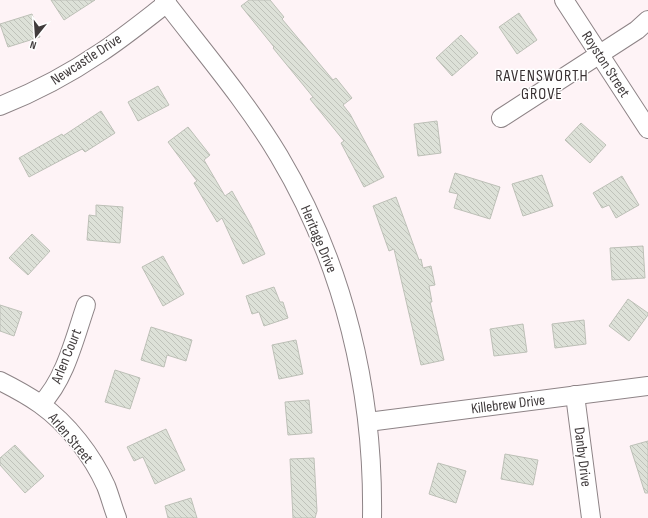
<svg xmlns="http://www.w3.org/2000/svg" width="648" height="518" font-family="'Sofia Sans Condensed',sans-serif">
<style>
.building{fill:url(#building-back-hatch);stroke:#bdc0b7}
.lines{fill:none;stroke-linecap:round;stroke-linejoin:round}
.minor-casing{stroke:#8d8386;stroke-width:20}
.minor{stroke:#fff;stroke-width:18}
.labels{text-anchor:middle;stroke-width:3;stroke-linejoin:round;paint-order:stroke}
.street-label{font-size:15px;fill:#403b3c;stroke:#fff}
.neighbourhood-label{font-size:16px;letter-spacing:1px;fill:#393133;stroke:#fff}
</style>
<defs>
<pattern id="building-back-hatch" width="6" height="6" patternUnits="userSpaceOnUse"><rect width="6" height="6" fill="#dde1d8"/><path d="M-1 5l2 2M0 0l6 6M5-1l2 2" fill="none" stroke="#bfc2ba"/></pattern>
</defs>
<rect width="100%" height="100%" fill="#fef3f6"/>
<g class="building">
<polygon points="51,0 95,0 64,20"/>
<polygon points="249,0 270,0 284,17 282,19 333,80 336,78 352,98 343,105 350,114 384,177 364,187 341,143 344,141 310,99 313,97 273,48 274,47 241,6"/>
<polygon points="519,13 537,40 517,54 499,27"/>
<polygon points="32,14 40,37 8,47 0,24"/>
<polygon points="461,35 478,53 452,76 436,58"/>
<polygon points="158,86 169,105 138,121 128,102"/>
<polygon points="101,111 115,133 85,152 82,149 29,177 19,158 62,134 63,136"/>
<polygon points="437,121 441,153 418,156 414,124"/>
<polygon points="581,123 606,145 590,163 565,140"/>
<polygon points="188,127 210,155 204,160 225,196 232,191 251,225 265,254 243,264 222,218 217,222 194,183 197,181 168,142"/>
<polygon points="455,173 500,187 490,219 454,208 458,194 449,192"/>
<polygon points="542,175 553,206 523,216 512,184"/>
<polygon points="622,176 639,205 616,218 609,205 602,208 593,193"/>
<polygon points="396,197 419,260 421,259 423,268 431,266 435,285 429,286 432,302 430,302 444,360 421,365 394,249 389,251 373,206"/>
<polygon points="96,205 123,207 120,243 87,240 89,215 96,216"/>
<polygon points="32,234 50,251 28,275 9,258"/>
<polygon points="643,246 645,278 612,280 610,248"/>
<polygon points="163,256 184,294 163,306 142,267"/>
<polygon points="274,287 280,302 283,302 288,318 264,326 259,312 252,314 246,296"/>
<polygon points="628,299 648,313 648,315 629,341 609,326"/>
<polygon points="0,305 22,312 14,336 0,331"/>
<polygon points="584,320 586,344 555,348 552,324"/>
<polygon points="523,324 527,352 494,356 490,329"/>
<polygon points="151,327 192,340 186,361 167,355 164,367 141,360"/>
<polygon points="296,340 303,374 279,379 272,345"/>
<polygon points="115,370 140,378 130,409 105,402"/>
<polygon points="309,400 312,433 288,435 285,402"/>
<polygon points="166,429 185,470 155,484 143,457 134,461 127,447"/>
<polygon points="648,441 648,493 645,493 630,446"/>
<polygon points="15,445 44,476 25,493 0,465 0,458"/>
<polygon points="505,454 538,460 533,485 501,479"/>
<polygon points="314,458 317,511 315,518 293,518 290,459"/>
<polygon points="438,463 466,471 456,503 429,494"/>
<polygon points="191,498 197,518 168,518 165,506"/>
</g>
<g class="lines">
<defs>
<g id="minor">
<path d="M164,0C203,51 246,101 279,156C344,265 374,391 372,518"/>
<polyline points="564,0 648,129"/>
<path d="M0,106C35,92 69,74 100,53C123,38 145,20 167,3"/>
<polyline points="501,118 637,30 648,20"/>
<path d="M0,381C14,388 27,395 40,404C68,424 92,455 106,486C110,496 113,508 117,518"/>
<polyline points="575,395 591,518"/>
<path d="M41,404C65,380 75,337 86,305"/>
<polyline points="368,422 648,386"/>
</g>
</defs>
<use href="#minor" class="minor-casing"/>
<use href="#minor" class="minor"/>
</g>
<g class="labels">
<g class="street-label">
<text transform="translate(86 59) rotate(-33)" y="5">Newcastle Drive</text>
<text transform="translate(606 64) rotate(57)" y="5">Royston Street</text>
<text transform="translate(319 239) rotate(67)" y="5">Heritage Drive</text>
<text transform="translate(66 356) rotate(-68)" y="5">Arlen Court</text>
<text transform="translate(508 404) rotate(-7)" y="5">Killebrew Drive</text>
<text transform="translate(71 438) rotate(50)" y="5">Arlen Street</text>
<text transform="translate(583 457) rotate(83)" y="5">Danby Drive</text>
</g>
<g class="neighbourhood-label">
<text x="542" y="81">RAVENSWORTH<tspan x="542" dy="18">GROVE</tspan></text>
</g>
</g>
<g transform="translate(36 36) rotate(197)" stroke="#ffffff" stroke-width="3" paint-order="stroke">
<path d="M0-3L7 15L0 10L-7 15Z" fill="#403b3c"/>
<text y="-6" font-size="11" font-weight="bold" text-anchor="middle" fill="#403b3c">N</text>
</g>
</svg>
